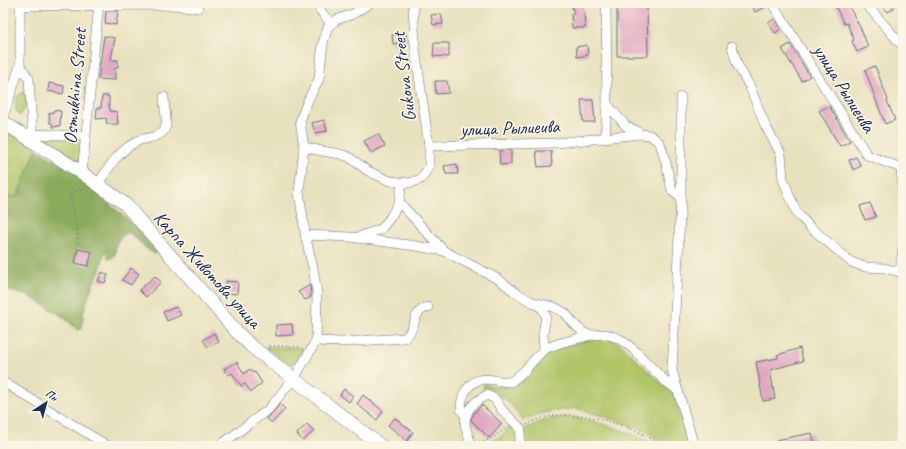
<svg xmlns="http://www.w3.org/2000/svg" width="906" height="449" font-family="Caveat,sans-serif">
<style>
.green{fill:#b0c468;stroke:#667a63}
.forest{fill:#8caa5c;stroke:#546c5d}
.building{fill:#e1a8c1}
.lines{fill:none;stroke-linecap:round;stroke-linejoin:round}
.street-casing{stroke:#636d80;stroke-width:10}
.secondary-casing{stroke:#636d80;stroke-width:14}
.path{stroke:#636d80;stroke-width:1.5;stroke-dasharray:1 3;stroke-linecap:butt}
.street{stroke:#fff;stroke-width:9}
.secondary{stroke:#fff;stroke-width:13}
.labels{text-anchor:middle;stroke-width:3.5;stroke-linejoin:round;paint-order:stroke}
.street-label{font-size:19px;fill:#1b2f5e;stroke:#fcf5e5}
</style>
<rect width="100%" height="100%" fill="#fcf5e5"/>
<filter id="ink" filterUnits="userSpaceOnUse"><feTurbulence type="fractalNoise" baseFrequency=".025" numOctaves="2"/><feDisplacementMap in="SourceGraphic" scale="8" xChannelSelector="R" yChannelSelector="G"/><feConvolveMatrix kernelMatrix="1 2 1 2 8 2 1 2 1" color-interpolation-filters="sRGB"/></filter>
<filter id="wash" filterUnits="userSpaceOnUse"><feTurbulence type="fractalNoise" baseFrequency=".012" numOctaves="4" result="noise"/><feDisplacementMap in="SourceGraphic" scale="16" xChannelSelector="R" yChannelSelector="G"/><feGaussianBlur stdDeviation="0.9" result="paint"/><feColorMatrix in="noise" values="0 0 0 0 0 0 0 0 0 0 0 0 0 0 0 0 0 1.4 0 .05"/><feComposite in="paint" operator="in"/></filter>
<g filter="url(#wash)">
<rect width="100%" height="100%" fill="#e8e1be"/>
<g class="green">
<polygon points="26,90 29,107 24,108 21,115 19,116 16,110 16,98"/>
<polygon points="3,128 37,149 17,197 3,195"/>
<polygon points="45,137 78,139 82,146 81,163"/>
<path d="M605,337L618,342L663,385L673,393L689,446H669L647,432L622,422L576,408L543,413L524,420C512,406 502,391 483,388L484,384C515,390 519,388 538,363C541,359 544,353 548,351C564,344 588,341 605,337Z"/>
<polygon points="265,347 303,348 291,366"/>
<path d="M566,417C597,420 629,431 656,446H522L523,431C536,422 551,418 566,417Z"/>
<polygon points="511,426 517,429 517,446 482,446 499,438"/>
</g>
<path class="forest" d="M37,149L78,175L105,201L134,224L158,252L155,254C144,249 138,238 128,232C117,239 116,243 115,255L112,258L108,259L107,251L104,254L100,270L92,286L83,313L82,329L78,330L62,316L29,296L3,289V195L17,197Z"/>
<g id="blocks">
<g class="building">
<polygon points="571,3 581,3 584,12 585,28 572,28 571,14 574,14"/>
<polygon points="617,3 647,3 648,56 617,56"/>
<polygon points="750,3 766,3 767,6 755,12"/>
<polygon points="834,3 847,3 861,29 868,47 857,52 852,41 854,40 847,23 844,24"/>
<polygon points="880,3 890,3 894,8 888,12"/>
<polygon points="106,11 118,11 116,25 105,23"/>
<polygon points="441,14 443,24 433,25 431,15"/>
<polygon points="774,19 781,29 775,33 768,23"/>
<polygon points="406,34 407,43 393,44 392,35"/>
<polygon points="104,36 115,38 111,60 118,60 118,67 115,68 115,80 98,79"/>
<polygon points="434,43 449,43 449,57 433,56"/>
<polygon points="790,44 810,76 802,81 782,49"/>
<polygon points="587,45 588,55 577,57 576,47"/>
<polygon points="875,66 888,100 887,101 895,120 885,124 865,70"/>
<polygon points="435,81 447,81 449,93 436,94"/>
<polygon points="49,83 64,86 63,94 48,91"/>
<polygon points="102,96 109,96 109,108 110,108 110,111 117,112 118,124 107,124 106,118 96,119 97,108 101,108"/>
<polygon points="581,100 593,100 595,122 583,122"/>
<polygon points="829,106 850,141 840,146 819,111"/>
<polygon points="54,110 61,111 60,126 53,127 52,123 50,123 49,113 53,112"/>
<polygon points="324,120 327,131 315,133 312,123"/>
<polygon points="378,134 385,146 371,153 364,141"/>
<polygon points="511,150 511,164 500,165 499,151"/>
<polygon points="536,151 551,151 552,166 538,167"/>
<polygon points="856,157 861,166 853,170 849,160"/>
<polygon points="457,164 458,174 446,174 444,166"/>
<polygon points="870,203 876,217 865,220 860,206"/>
<polygon points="78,249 92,252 88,266 75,263"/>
<polygon points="131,268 139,274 131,285 122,280"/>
<polygon points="102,272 108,275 105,283 98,281"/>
<polygon points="155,276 161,282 146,297 139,290"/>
<polygon points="226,281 238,282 237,294 225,293"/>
<polygon points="310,285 311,297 305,300 298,292"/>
<polygon points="176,307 181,315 167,321 163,312"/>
<polygon points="292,324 293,335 276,336 276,325"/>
<polygon points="214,333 219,342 208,347 203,340"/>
<polygon points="800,348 803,361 770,370 775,399 763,401 756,362 778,358 777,355"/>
<polygon points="237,362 244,374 250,369 253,373 255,372 262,383 251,392 245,384 241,386 232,373 228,375 224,369"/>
<polygon points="344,389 353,396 349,402 340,395"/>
<polygon points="363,395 383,411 377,420 357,404"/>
<polygon points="280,404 285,409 272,423 267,419"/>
<polygon points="482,405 502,424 489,438 471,420 474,413"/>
<polygon points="395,418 413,432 407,441 388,425"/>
<polygon points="307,424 314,431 303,441 297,434"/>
<polygon points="812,433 815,446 778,446 776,440"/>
</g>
</g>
</g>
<g filter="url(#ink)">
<use href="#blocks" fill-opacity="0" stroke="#636d80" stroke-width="1"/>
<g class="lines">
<defs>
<g id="street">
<polyline points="319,3 320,10 331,24"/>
<polyline points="772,3 867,155 901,168 903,163"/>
<polyline points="865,3 900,43 903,44"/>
<polyline points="20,6 177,5 198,8"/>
<polyline points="732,46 737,64 750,87 765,125 781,154 783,179 790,197 797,213 810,227 851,262 865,267 884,268 900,272"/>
<polyline points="20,65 29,79 33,141"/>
<polyline points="681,97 681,198 672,370 694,446"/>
<polyline points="3,117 20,66 20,3"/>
<polyline points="33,134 86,136"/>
<polyline points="640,134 650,135 660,143 666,163 672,191 681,198"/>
<polyline points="605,139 607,104"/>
<polyline points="429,146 556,143 640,134 637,131 626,126 607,104 606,3"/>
<polyline points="304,147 322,151 340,154 349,157 368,171 390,181 410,183 421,179 429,167 429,146 415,48 413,3"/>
<polyline points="901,168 903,195"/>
<polyline points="82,173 99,3"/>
<path d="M98,184C109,167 119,150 138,141C147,137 164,138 166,125C167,119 164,105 164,97"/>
<polyline points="399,202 444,251"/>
<polyline points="305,235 350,237 416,246 444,251 498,279 515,292 532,302 554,307 565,313 574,324 584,333 592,335 606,334 620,339 632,348 664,380 678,391"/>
<polyline points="358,237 381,229 390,218 399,202 402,183"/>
<polyline points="903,248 900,272 903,274"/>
<path d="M316,341L341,342L405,338C419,325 410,313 428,307"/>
<polyline points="544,349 560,343 592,335"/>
<polyline points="3,382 108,446"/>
<path d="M466,416L461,410C461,402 462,395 467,389C480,372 493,382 511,382L524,371L544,349L543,334L546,316L542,308L536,304"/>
<polyline points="218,446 226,441 269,409 298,372 316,341 317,293 313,268 306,239 299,192 304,147 300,121 308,100 319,79 323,43 328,27 336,20 353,14 370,3"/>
<path d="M471,446C470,439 466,431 465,424C465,409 475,401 487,395L495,399L502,410L521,429L519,446"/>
</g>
<polyline id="secondary" points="3,122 82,173 125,204 198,287 236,331 251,346 381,446"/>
</defs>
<use href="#street" class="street-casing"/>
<use href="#secondary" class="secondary-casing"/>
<g class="path">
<polyline points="78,243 77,225 70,195 83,187"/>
<polyline points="270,346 302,347"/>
<path d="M527,425C562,402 632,423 662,446"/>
<polyline points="391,443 395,446"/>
<polyline points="480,444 494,437 507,427"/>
</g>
<use href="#street" class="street"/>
<use href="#secondary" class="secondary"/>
</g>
</g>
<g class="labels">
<g class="street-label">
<text transform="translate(403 77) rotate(-97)" y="7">Gukova Street</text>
<text transform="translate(74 86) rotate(-85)" y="7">Osmukhina Street</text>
<text transform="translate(845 88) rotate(58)" y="7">улица Рылиеива</text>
<text transform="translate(510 127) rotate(-2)" y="7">улица Рылиеива</text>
<text transform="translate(208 269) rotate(48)" y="7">Карпа Животова улица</text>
</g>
</g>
<rect width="906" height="449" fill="none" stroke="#fcf5e5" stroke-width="16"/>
<g transform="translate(46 403) rotate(36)" stroke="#fcf5e5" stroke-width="3" paint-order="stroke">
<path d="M0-3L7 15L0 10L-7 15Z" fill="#1b2f5e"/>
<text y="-6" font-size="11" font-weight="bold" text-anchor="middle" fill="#1b2f5e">Пн</text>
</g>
</svg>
